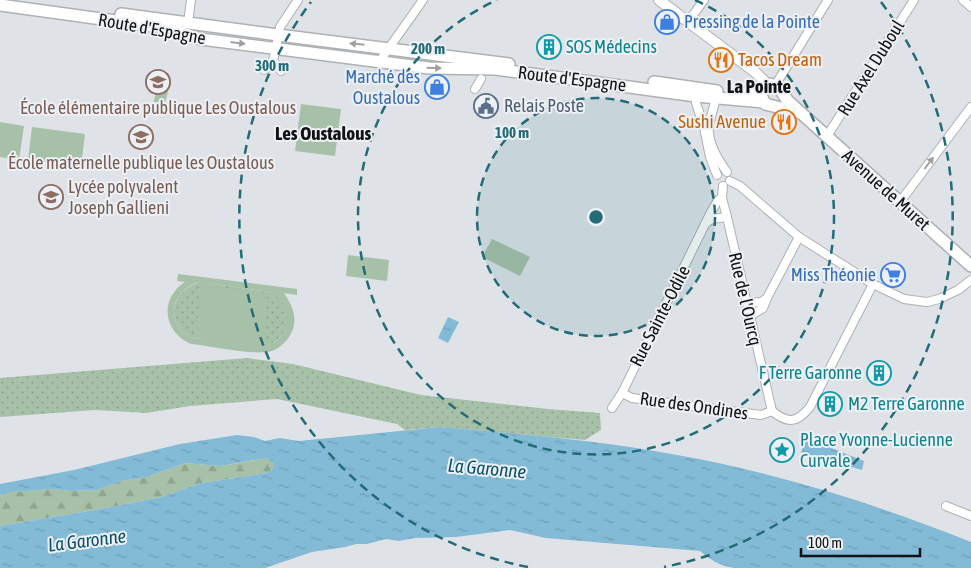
<svg xmlns="http://www.w3.org/2000/svg" width="971" height="568" font-family="'Asap Condensed',sans-serif">
<style>
.grass{fill:url(#grass-dots)}
.forest{fill:url(#forest-firs)}
.pitch{fill:#a7c1a9;fill-rule:evenodd}
.water{fill:url(#water-ripples)}
.lines{fill:none;stroke-linecap:round;stroke-linejoin:round}
.minor-casing{stroke:#adb1b4;stroke-width:10}
.secondary-casing{stroke:#adb1b4;stroke-width:12}
.primary-casing{stroke:#adb1b4;stroke-width:14}
.minor{stroke:#fff;stroke-width:8}
.secondary{stroke:#fff;stroke-width:10}
.primary{stroke:#fff;stroke-width:11}
.oneway{fill:#a0a0a1}
.ring{fill:none;stroke:#226b77;stroke-width:2.5;stroke-dasharray:9 6}
.labels{text-anchor:middle;stroke-width:4;stroke-linejoin:round;paint-order:stroke}
.shop-label{font-size:18px;fill:#366cbe;stroke:#edf0f4;text-anchor:end}
.street-label{font-size:18px;fill:#111213;stroke:#edf0f4}
.culture-label{font-size:18px;fill:#0d838f;stroke:#edf0f4;text-anchor:start}
.food-label{font-size:18px;fill:#c56008;stroke:#edf0f4;text-anchor:start}
.service-label{font-size:18px;fill:#4e5e75;stroke:#edf0f4;text-anchor:start}
.education-label{font-size:18px;fill:#785e54;stroke:#edf0f4}
.neighbourhood-label{font-size:19px;font-weight:bold;fill:#111213;stroke:#edf0f4}
.water-label{font-size:19px;font-style:italic;fill:#05516c;stroke:#edf0f4}
.centre{fill:#226b77;stroke:#edf0f4;stroke-width:2.5}
.ring-label{font-size:15px;text-anchor:middle;font-weight:bold;fill:#226b77;stroke:#edf0f4;stroke-width:4;stroke-linejoin:round;paint-order:stroke}
</style>
<defs>
<pattern id="grass-dots" width="8" height="8" patternUnits="userSpaceOnUse" patternTransform="scale(1.25)"><rect width="8" height="8" fill="#a7c1a9"/><path d="M2 2h.1M6 6h.1" fill="none" stroke="#8fa591" stroke-width="1.8" stroke-linecap="round"/></pattern>
<pattern id="forest-firs" width="22" height="20" patternUnits="userSpaceOnUse" patternTransform="scale(1.25)"><rect width="22" height="20" fill="#a7c1a9"/><path d="M5 1l3.5 6h-7zM16 11l3.5 6h-7z" fill="#8fa591"/></pattern>
<pattern id="water-ripples" width="26" height="14" patternUnits="userSpaceOnUse" patternTransform="scale(1.25)"><rect width="26" height="14" fill="#83bad5"/><path d="M2 4q2-2 4 0t4 0M15 11q2-2 4 0t4 0" fill="none" stroke="#709fb6"/></pattern>
</defs>
<rect width="100%" height="100%" fill="#dfe3e7"/>
<g class="grass">
<path d="M199,282L270,292C298,306 292,339 263,347L189,337C164,319 172,292 199,282Z"/>
<polygon points="247,358 293,364 421,395 548,409 600,413 601,430 585,440 440,427 405,430 397,424 277,399 190,406 146,413 95,410 0,417 0,378"/>
</g>
<polygon class="forest" points="268,458 273,463 273,468 267,473 201,483 161,497 112,507 0,526 0,495 12,492 52,489 71,491 97,490 121,481 147,477 185,463 220,466"/>
<g class="pitch">
<polygon points="159,81 170,84 164,107 153,104"/>
<polygon points="301,104 341,109 335,156 295,151"/>
<polygon points="0,122 24,126 19,160 0,157"/>
<polygon points="32,127 85,134 81,167 28,160"/>
<polygon points="492,239 530,257 520,276 482,257"/>
<polygon points="348,255 389,260 387,281 346,276"/>
<path d="M178,274L297,289V295L284,293C292,305 297,315 293,329C290,338 281,348 272,351C254,356 211,346 191,344C163,332 159,299 185,282L177,281ZM198,282L270,292C297,306 291,342 262,347L268,293L202,285L195,338L225,342L189,337C164,319 172,292 198,282Z"/>
</g>
<g class="water">
<polygon points="448,317 459,322 448,343 438,338"/>
<path d="M440,427C519,434 599,440 677,455C778,473 876,504 971,542V568H734C720,566 711,560 700,551L546,538L510,530L456,537L415,538L399,541L386,539L367,544H356L345,547L312,552L265,568H0V526L112,507L161,497L201,483L267,473L273,468V463L267,458L220,466L185,463L147,477L121,481L97,490L71,491L52,489L12,492L0,495V484L74,470L180,444L237,435L254,437L265,441L280,438L299,441Z"/>
<polygon points="806,438 864,461 862,470 801,453"/>
</g>
<g class="lines">
<defs>
<g id="minor">
<polyline points="963,0 971,7"/>
<polyline points="688,22 704,0"/>
<polyline points="188,23 191,0"/>
<polyline points="273,61 281,71"/>
<polyline points="379,62 423,0"/>
<polyline points="264,70 273,61 280,27 298,0"/>
<polyline points="776,84 828,0"/>
<polyline points="475,89 481,79"/>
<polyline points="698,92 696,96 696,103 704,127 710,157 717,175"/>
<path d="M715,94L716,98C714,106 711,116 709,125C707,141 718,160 727,172"/>
<polyline points="827,136 914,0"/>
<polyline points="730,181 740,186 799,237 873,284 904,299 927,302 939,299 958,290 971,280"/>
<polyline points="723,186 722,198 727,217 772,411"/>
<polyline points="900,202 971,107"/>
<polyline points="706,223 712,219 727,217"/>
<polyline points="747,303 761,302 767,298"/>
<polyline points="750,316 763,308 767,298 799,237"/>
<polyline points="622,393 632,398 761,415 772,411"/>
<polyline points="612,408 622,393 711,212 718,200 722,198"/>
<path d="M772,411C788,424 797,423 810,407L873,284"/>
<polyline points="946,506 971,516"/>
</g>
<polyline id="secondary" points="659,0 755,72 768,85"/>
<g id="primary">
<polyline points="0,5 167,28 201,39 429,68 495,69 696,96 764,102"/>
<polyline points="121,14 278,35 509,64"/>
<polyline points="654,82 717,91"/>
<polyline points="743,93 757,93 762,91"/>
<polyline points="801,113 765,104 761,95 763,88 770,84 778,86 787,100 801,113 971,266"/>
</g>
</defs>
<use href="#minor" class="minor-casing"/>
<use href="#secondary" class="secondary-casing"/>
<use href="#primary" class="primary-casing"/>
<use href="#minor" class="minor"/>
<use href="#secondary" class="secondary"/>
<use href="#primary" class="primary"/>
</g>
<defs><path id="oneway-solid" d="M-6-.8H1V-3.2L6.5 0L1 3.2V.8H-6Z" transform="scale(1.25)"/></defs>
<g class="oneway">
<use href="#oneway-solid" transform="translate(238 43) rotate(7)"/>
<use href="#oneway-solid" transform="translate(357 44) rotate(-174)"/>
<use href="#oneway-solid" transform="translate(434 68) rotate(2)"/>
<use href="#oneway-solid" transform="translate(929 163) rotate(-53)"/>
</g>
<circle cx="596" cy="217" r="119" fill="#226b77" fill-opacity=".12"/>
<g class="ring">
<circle cx="596" cy="217" r="119"/>
<path d="M695 0A238 238 0 1 1 497 0"/>
<path d="M528 567A357 357 0 0 1 311 2M881 2A357 357 0 0 1 664 567"/>
</g>
<defs>
<symbol id="shop-ring" viewBox="-11 -11 22 22"><circle r="9.5" fill="#edf0f4" stroke="#3f7fe0" stroke-width="1.5"/><path d="M-5-2.5h2.3a2.7 3.5 0 0 1 5.4 0H5L5.5 6h-11ZM-1.5-2.5h3a1.5 2.3 0 0 0-3 0Z" fill="#3f7fe0"/></symbol>
<symbol id="building-ring" viewBox="-11 -11 22 22"><circle r="9.5" fill="#edf0f4" stroke="#0f9aa8" stroke-width="1.5"/><path d="M-4-6H4V6H1V3H-1V6H-4ZM-2.5-4.3h1.7v1.8h-1.7ZM.8-4.3h1.7v1.8H.8ZM-2.5-1h1.7V.8h-1.7ZM.8-1h1.7V.8H.8Z" fill="#0f9aa8"/></symbol>
<symbol id="restaurant-ring" viewBox="-11 -11 22 22"><circle r="9.5" fill="#edf0f4" stroke="#e8710a" stroke-width="1.5"/><path d="M-5-6h1v4h1v-4h1v4h1v-4h1v5L-1.5 .5V6h-2V.5L-5-1ZM5-6V6H3V1.5H1.5Q1.5-4 5-6Z" fill="#e8710a"/></symbol>
<symbol id="school-ring" viewBox="-11 -11 22 22"><circle r="9.5" fill="#edf0f4" stroke="#8d6e63" stroke-width="1.5"/><path d="M0-5L7-2L0 1L-7-2ZM-4 1L0 2.5L4 1V4Q0 6-4 4Z" fill="#8d6e63"/></symbol>
<symbol id="civic-ring" viewBox="-11 -11 22 22"><circle r="9.5" fill="#edf0f4" stroke="#5c6f8a" stroke-width="1.5"/><path d="M-.6-6.5H3V-4.5H.6V-3L4-1V1h2V6H-6V1h2V-1L-.6-3ZM-1.2 2.5V6h2.4V2.5Z" fill="#5c6f8a"/></symbol>
<symbol id="supermarket-ring" viewBox="-11 -11 22 22"><circle r="9.5" fill="#edf0f4" stroke="#3f7fe0" stroke-width="1.5"/><path d="M-6-5.5h2.5l.6 2H6L4.5 2H-2.5L-4.4-4H-6ZM-1.5 3.2a1.3 1.3 0 1 0 .1 0ZM3 3.2a1.3 1.3 0 1 0 .1 0Z" fill="#3f7fe0"/></symbol>
<symbol id="sight-ring" viewBox="-11 -11 22 22"><circle r="9.5" fill="#edf0f4" stroke="#0f9aa8" stroke-width="1.5"/><path d="M0-6L1.8-2.2L6-1.7L2.9 1.2L3.7 5.4L0 3.3L-3.7 5.4L-2.9 1.2L-6-1.7L-1.8-2.2Z" fill="#0f9aa8"/></symbol>
</defs>
<g fill-rule="evenodd">
<use href="#shop-ring" x="653" y="8" width="28" height="28"/>
<use href="#building-ring" x="535" y="33" width="28" height="28"/>
<use href="#restaurant-ring" x="707" y="46" width="28" height="28"/>
<use href="#school-ring" x="144" y="68" width="28" height="28"/>
<use href="#shop-ring" x="423" y="73" width="28" height="28"/>
<use href="#civic-ring" x="472" y="92" width="28" height="28"/>
<use href="#restaurant-ring" x="770" y="108" width="28" height="28"/>
<use href="#school-ring" x="127" y="123" width="28" height="28"/>
<use href="#school-ring" x="37" y="183" width="28" height="28"/>
<use href="#supermarket-ring" x="879" y="261" width="28" height="28"/>
<use href="#building-ring" x="865" y="359" width="28" height="28"/>
<use href="#building-ring" x="816" y="390" width="28" height="28"/>
<use href="#sight-ring" x="768" y="436" width="28" height="28"/>
</g>
<g class="labels">
<g class="shop-label">
<text x="684" y="28" text-anchor="start">Pressing de la Pointe</text>
<text x="420" y="83">Marché des<tspan x="420" dy="21">Oustalous</tspan></text>
<text x="876" y="281">Miss Théonie</text>
</g>
<g class="street-label">
<text transform="translate(152 29) rotate(10)" y="6">Route d'Espagne</text>
<text transform="translate(871 68) rotate(-58)" y="6">Rue Axel Duboul</text>
<text transform="translate(572 79) rotate(7)" y="6">Route d'Espagne</text>
<text transform="translate(886 190) rotate(42)" y="6">Avenue de Muret</text>
<text transform="translate(745 299) rotate(77)" y="6">Rue de l'Ourcq</text>
<text transform="translate(660 316) rotate(-63)" y="6">Rue Sainte-Odile</text>
<text transform="translate(694 406) rotate(8)" y="6">Rue des Ondines</text>
</g>
<g class="culture-label">
<text x="566" y="53">SOS Médecins</text>
<text x="862" y="379" text-anchor="end">F Terre Garonne</text>
<text x="848" y="410">M2 Terre Garonne</text>
<text x="800" y="446">Place Yvonne-Lucienne<tspan x="800" dy="21">Curvale</tspan></text>
</g>
<g class="food-label">
<text x="738" y="66">Tacos Dream</text>
<text x="766" y="128" text-anchor="end">Sushi Avenue</text>
</g>
<g class="service-label">
<text x="504" y="112">Relais Poste</text>
</g>
<g class="education-label">
<text x="158" y="114">École élémentaire publique Les Oustalous</text>
<text x="141" y="169">École maternelle publique les Oustalous</text>
<text x="68" y="193" text-anchor="start">Lycée polyvalent<tspan x="68" dy="21">Joseph Gallieni</tspan></text>
</g>
<g class="neighbourhood-label">
<text x="759" y="93">La Pointe</text>
<text x="323" y="140">Les Oustalous</text>
</g>
<g class="water-label">
<text transform="translate(487 468) rotate(5)" y="7">La Garonne</text>
<text transform="translate(87 540) rotate(-7)" y="7">La Garonne</text>
</g>
</g>
<circle cx="596" cy="217" r="8" class="centre"/>
<g class="ring-label">
<text x="428" y="54">200 m</text>
<text x="272" y="71">300 m</text>
<text x="512" y="138">100 m</text>
</g>
<path d="M801 548v8h119v-8" fill="none" stroke="#111213" stroke-width="2.5"/>
<text x="808" y="548" font-size="15" fill="#111213" stroke="#edf0f4" stroke-width="4" paint-order="stroke">100 m</text>
</svg>
